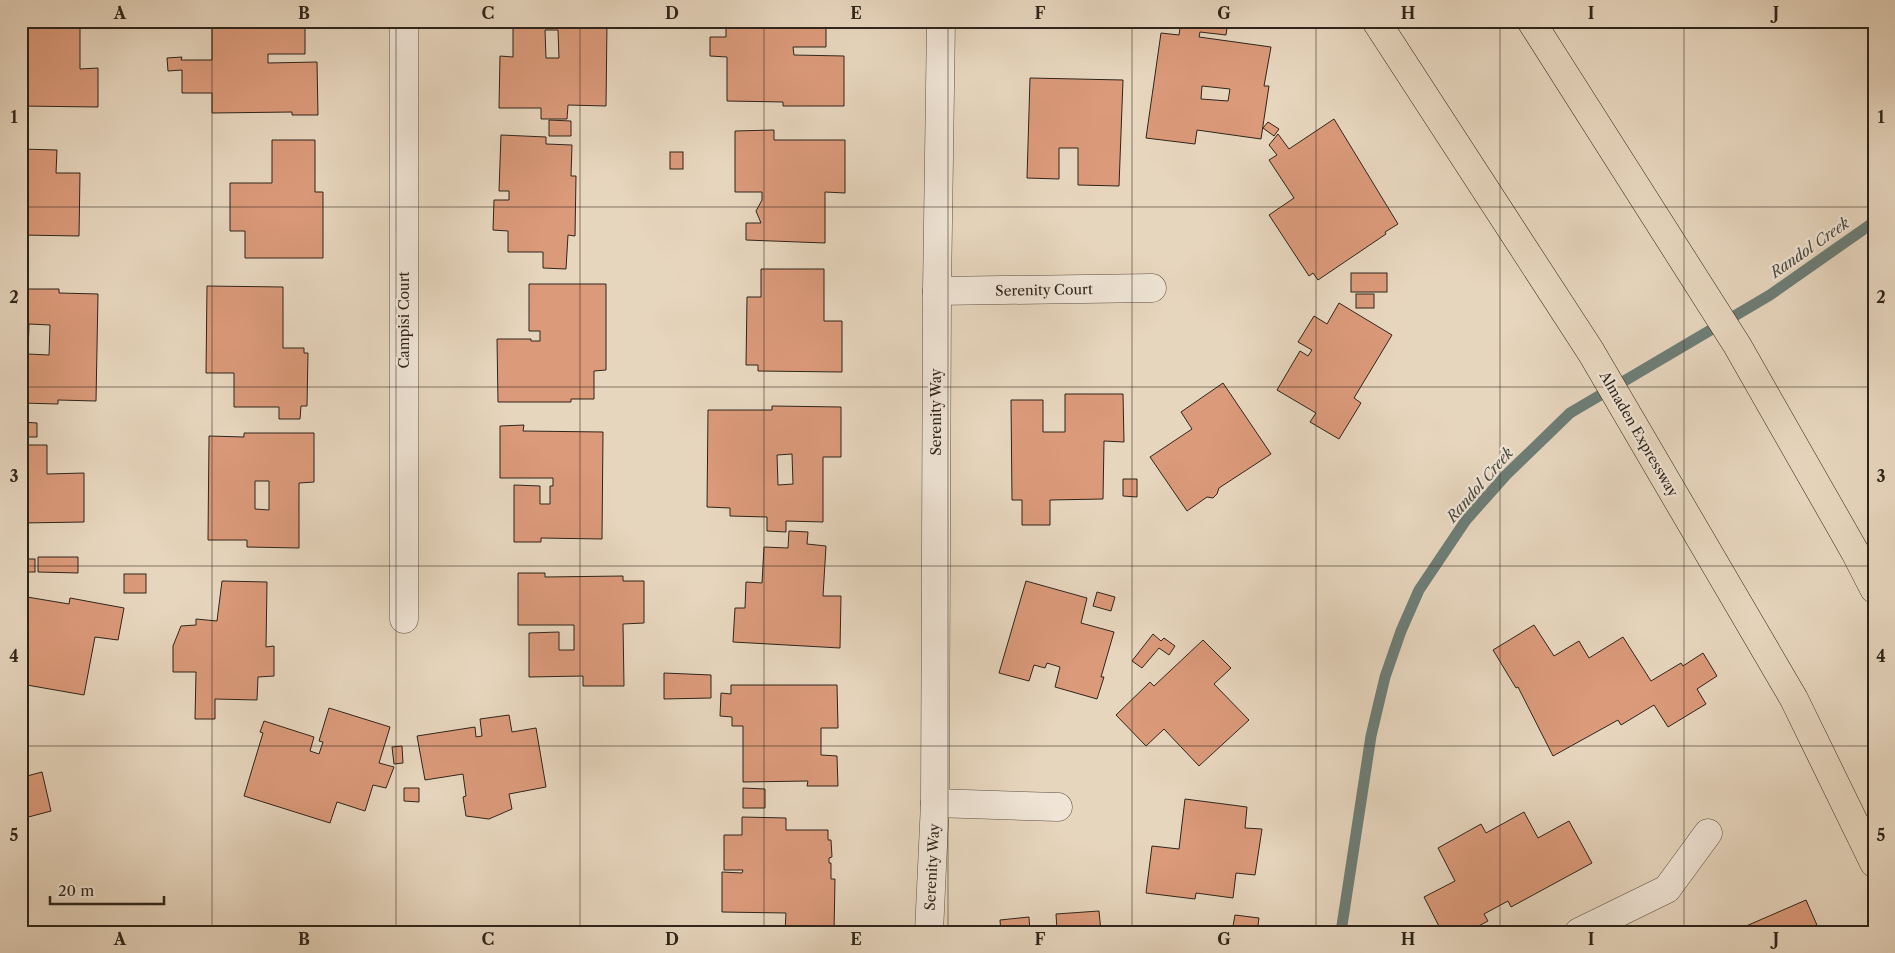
<svg xmlns="http://www.w3.org/2000/svg" width="1895" height="953" font-family="'Libre Caslon Text',serif">
<style>
.lines{fill:none;stroke-linecap:round;stroke-linejoin:round}
.stream{stroke:#6d7e77;stroke-width:11}
.building{fill:#db9a7a;stroke:#2f251b;fill-rule:evenodd}
.minor-casing{stroke:#5d5144;stroke-width:29}
.primary-casing{stroke:#2f251b;stroke-width:29}
.minor{stroke:#efe4d5;stroke-width:28}
.primary{stroke:#e7d6be;stroke-width:28}
.grid{fill:none;stroke:#2f251b;stroke-width:1;stroke-opacity:0.55}
.labels{text-anchor:middle;stroke-width:4.5;stroke-linejoin:round;paint-order:stroke}
.street-label{font-size:14px;fill:#2f251b;stroke:#efe4d5}
.water-label{font-size:15px;font-style:italic;fill:#494a41;stroke:#efe4d5}
.neatline{fill:none;stroke:#2f251b;stroke-width:2}
.grid-label{font-size:16px;text-anchor:middle;font-weight:bold;fill:#2f251b}
</style>
<rect width="100%" height="100%" fill="#e7d6be"/>
<filter id="stains"><feTurbulence type="fractalNoise" baseFrequency=".004" numOctaves="4"/><feColorMatrix values="0 0 0 0 .2 0 0 0 0 .09 0 0 0 0 .02 0 0 0 .5 -.17"/></filter>
<radialGradient id="worn" r=".72"><stop offset=".6" stop-color="#630" stop-opacity="0"/><stop offset="1" stop-color="#630" stop-opacity=".3"/></radialGradient>
<g class="lines">
<polyline class="stream" points="1341,932 1371,736 1385,677 1401,631 1419,590 1466,520 1506,475 1570,413 1770,295 1874,222"/>
</g>
<g class="building">
<rect x="174" y="21" width="20" height="6"/>
<polygon points="212,21 305,21 305,54 268,54 268,63 317,62 318,115 292,115 292,112 212,113 212,93 182,93 182,70 168,71 167,58 182,57 181,60 212,60"/>
<path d="M513,21H607L606,106L568,105L567,119H541V108H499L500,56L513,57ZM545,30H558L559,58H546Z"/>
<polygon points="704,21 826,21 826,47 793,47 794,55 844,56 844,106 783,106 783,102 727,101 727,57 710,56 710,37 726,37 726,25 704,25"/>
<path d="M1181,21H1228L1226,35L1200,32L1199,37L1271,47L1264,86H1269L1261,139L1197,130L1195,144L1146,138L1161,33L1179,35ZM1202,86L1230,89L1228,101L1201,99Z"/>
<polygon points="21,24 32,24 32,26 80,27 80,69 98,68 98,107 21,106"/>
<polygon points="1030,78 1123,80 1119,186 1078,185 1078,148 1059,148 1059,179 1027,178"/>
<polygon points="1334,119 1398,224 1385,232 1386,234 1318,280 1313,273 1309,276 1269,215 1294,198 1269,160 1277,155 1269,145 1278,134 1289,149"/>
<polygon points="549,120 571,121 571,136 549,136"/>
<polygon points="1268,122 1279,129 1274,136 1263,128"/>
<polygon points="774,130 774,140 845,140 845,193 825,192 825,243 746,240 746,223 761,223 756,211 762,200 762,192 735,192 735,131"/>
<polygon points="501,135 546,137 546,144 572,145 571,176 576,176 575,236 568,235 566,269 543,268 543,252 508,252 508,231 493,230 494,200 509,200 509,191 499,191"/>
<polygon points="272,140 315,140 315,192 323,192 323,258 245,258 245,231 230,231 230,183 272,183"/>
<polygon points="21,149 57,150 56,173 80,173 79,236 21,235"/>
<rect x="670" y="152" width="13" height="17"/>
<polygon points="761,269 824,269 824,321 842,321 842,372 758,371 758,365 746,365 747,297 761,297"/>
<rect x="1351" y="273" width="36" height="19"/>
<polygon points="529,284 606,284 606,370 594,371 594,399 571,399 571,402 498,402 497,339 531,339 531,341 540,341 540,331 529,331"/>
<polygon points="207,286 283,287 283,348 304,348 304,353 308,353 307,406 301,406 300,419 279,419 279,407 234,407 234,373 206,373"/>
<path d="M21,289H59V293L98,294L96,401L58,400V404L21,403ZM29,324L50,325L49,355L28,354Z"/>
<rect x="1356" y="294" width="18" height="14"/>
<polygon points="1339,303 1392,335 1354,398 1361,403 1339,439 1310,422 1316,413 1277,390 1300,351 1308,356 1312,350 1298,342 1314,316 1327,324"/>
<polygon points="1223,383 1271,454 1219,488 1217,494 1213,498 1207,497 1187,511 1150,457 1192,429 1181,412"/>
<polygon points="1065,394 1123,394 1124,442 1104,441 1103,499 1050,500 1050,525 1022,525 1022,500 1012,500 1011,400 1043,400 1043,432 1065,432"/>
<path d="M772,406L841,407V457H823V522L786,521V532L767,531V517L730,516V508L707,507L708,410H772ZM792,454L793,484L778,485L777,455Z"/>
<polygon points="21,422 37,423 37,437 21,437"/>
<polygon points="524,425 523,431 603,432 602,539 541,538 541,542 514,542 514,485 540,486 540,504 550,504 550,486 553,486 553,478 500,478 500,426"/>
<path d="M244,433H314V482L299,483V548L247,547V540H208L209,436L244,437ZM255,481H269V510L255,509Z"/>
<polygon points="21,445 47,445 47,474 84,473 84,522 21,523"/>
<polygon points="1123,479 1137,479 1137,497 1123,496"/>
<polygon points="789,531 808,532 807,544 826,546 823,596 841,596 840,648 733,642 735,608 745,608 746,582 762,583 764,547 788,548"/>
<polygon points="38,557 78,557 78,573 38,572"/>
<rect x="21" y="559" width="14" height="13"/>
<polygon points="518,573 545,573 545,577 623,576 623,581 644,581 644,623 623,624 624,686 583,686 583,676 529,677 529,633 559,632 559,650 574,650 574,625 518,625"/>
<rect x="124" y="574" width="22" height="19"/>
<polygon points="222,581 267,582 266,647 274,646 274,676 258,677 257,700 215,699 215,719 195,719 196,672 173,672 173,646 181,626 196,625 196,619 217,621"/>
<polygon points="1026,581 1087,598 1081,623 1114,632 1101,677 1104,677 1097,699 1055,687 1060,667 1047,663 1045,668 1034,665 1029,681 999,673"/>
<polygon points="1097,592 1115,597 1111,611 1093,606"/>
<polygon points="21,596 69,604 70,598 124,608 118,640 95,637 84,695 21,684"/>
<polygon points="1534,625 1554,656 1579,641 1589,658 1623,637 1651,681 1681,663 1683,666 1703,653 1717,676 1697,689 1706,704 1668,727 1654,705 1621,725 1618,720 1553,756 1518,687 1516,688 1493,650"/>
<polygon points="1153,634 1161,641 1164,638 1175,646 1169,655 1159,648 1142,668 1132,661"/>
<polygon points="1203,640 1231,668 1214,684 1249,720 1199,766 1164,729 1146,746 1116,715 1150,682 1154,686"/>
<polygon points="664,673 711,675 711,698 664,699"/>
<polygon points="731,685 837,685 838,728 821,728 821,755 837,756 838,786 807,786 808,781 743,782 743,726 732,726 732,717 720,716 721,693 731,694"/>
<polygon points="329,708 390,727 379,763 394,767 386,788 373,785 365,811 337,802 330,823 244,796 263,733 260,732 264,721 314,737 310,751 319,754 323,742 319,741"/>
<polygon points="509,715 512,732 536,728 546,787 509,794 512,809 489,819 466,816 463,797 466,796 463,774 425,780 417,736 475,727 476,737 482,736 480,719"/>
<polygon points="402,746 403,763 394,764 392,747"/>
<polygon points="21,752 27,776 42,772 51,811 21,819"/>
<polygon points="404,788 419,788 419,802 404,801"/>
<polygon points="743,788 765,789 765,808 743,808"/>
<polygon points="1185,799 1247,807 1245,828 1262,829 1255,875 1236,873 1233,898 1196,893 1195,899 1146,893 1152,846 1179,849"/>
<polygon points="1524,812 1538,838 1569,821 1592,863 1511,907 1508,901 1484,914 1488,921 1467,932 1442,932 1424,897 1455,881 1438,848 1481,824 1486,833"/>
<polygon points="742,817 786,818 786,830 828,830 828,840 831,840 832,857 829,858 829,863 831,863 831,879 835,879 834,932 785,932 786,913 722,912 722,872 742,873 743,870 724,870 724,835 742,835"/>
<polygon points="1806,900 1820,932 1737,930"/>
<polygon points="1099,911 1101,932 1042,932 1057,930 1056,914"/>
<polygon points="1235,915 1259,918 1257,932 1232,932"/>
<polygon points="1029,917 1030,932 1001,932 1000,920"/>
</g>
<g class="lines">
<defs>
<g id="minor">
<polyline points="404,21 404,619"/>
<polyline points="937,291 1152,288"/>
<polyline points="935,803 1058,807"/>
<polyline points="929,932 935,803 937,291 941,21"/>
<polyline points="1579,932 1667,889 1708,833"/>
</g>
<g id="primary">
<polyline points="1376,21 1591,352 1794,699 1874,863"/>
<polyline points="1531,21 1737,345 1855,552 1874,589"/>
</g>
</defs>
<use href="#minor" class="minor-casing"/>
<use href="#primary" class="primary-casing"/>
<use href="#minor" class="minor"/>
<use href="#primary" class="primary"/>
</g>
<path class="grid" d="M212,21V932M396,21V932M580,21V932M764,21V932M948,21V932M1132,21V932M1316,21V932M1500,21V932M1684,21V932M21,207H1874M21,387H1874M21,566H1874M21,746H1874"/>
<g class="labels">
<g class="street-label">
<text transform="translate(1044 290) rotate(-1)" y="5">Serenity Court</text>
<text transform="translate(404 320) rotate(-90)" y="5">Campisi Court</text>
<text transform="translate(936 412) rotate(-90)" y="5">Serenity Way</text>
<text transform="translate(1639 434) rotate(60)" y="5">Almaden Expressway</text>
<text transform="translate(932 867) rotate(-87)" y="5">Serenity Way</text>
</g>
<g class="water-label">
<text transform="translate(1810 248) rotate(-35)" y="5">Randol Creek</text>
<text transform="translate(1480 485) rotate(-49)" y="5">Randol Creek</text>
</g>
</g>
<rect width="1895" height="953" fill="none" stroke="#e7d6be" stroke-width="55"/>
<path d="M50 896v8h114v-8" fill="none" stroke="#2f251b" stroke-width="2.5"/>
<text x="58" y="896" font-size="15" fill="#2f251b" stroke="#efe4d5" stroke-width="4" paint-order="stroke">20 m</text>
<rect x="28" y="28" width="1840" height="898" class="neatline"/>
<g class="grid-label">
<text x="120" y="19">A</text>
<text x="304" y="19">B</text>
<text x="488" y="19">C</text>
<text x="672" y="19">D</text>
<text x="856" y="19">E</text>
<text x="1040" y="19">F</text>
<text x="1224" y="19">G</text>
<text x="1408" y="19">H</text>
<text x="1591" y="19">I</text>
<text x="1776" y="19">J</text>
<text x="14" y="123">1</text>
<text x="1881" y="123">1</text>
<text x="14" y="303">2</text>
<text x="1881" y="303">2</text>
<text x="14" y="482">3</text>
<text x="1881" y="482">3</text>
<text x="14" y="662">4</text>
<text x="1881" y="662">4</text>
<text x="14" y="841">5</text>
<text x="1881" y="841">5</text>
<text x="120" y="945">A</text>
<text x="304" y="945">B</text>
<text x="488" y="945">C</text>
<text x="672" y="945">D</text>
<text x="856" y="945">E</text>
<text x="1040" y="945">F</text>
<text x="1224" y="945">G</text>
<text x="1408" y="945">H</text>
<text x="1591" y="945">I</text>
<text x="1776" y="945">J</text>
</g>
<rect width="100%" height="100%" filter="url(#stains)"/>
<rect width="100%" height="100%" fill="url(#worn)"/>
</svg>
